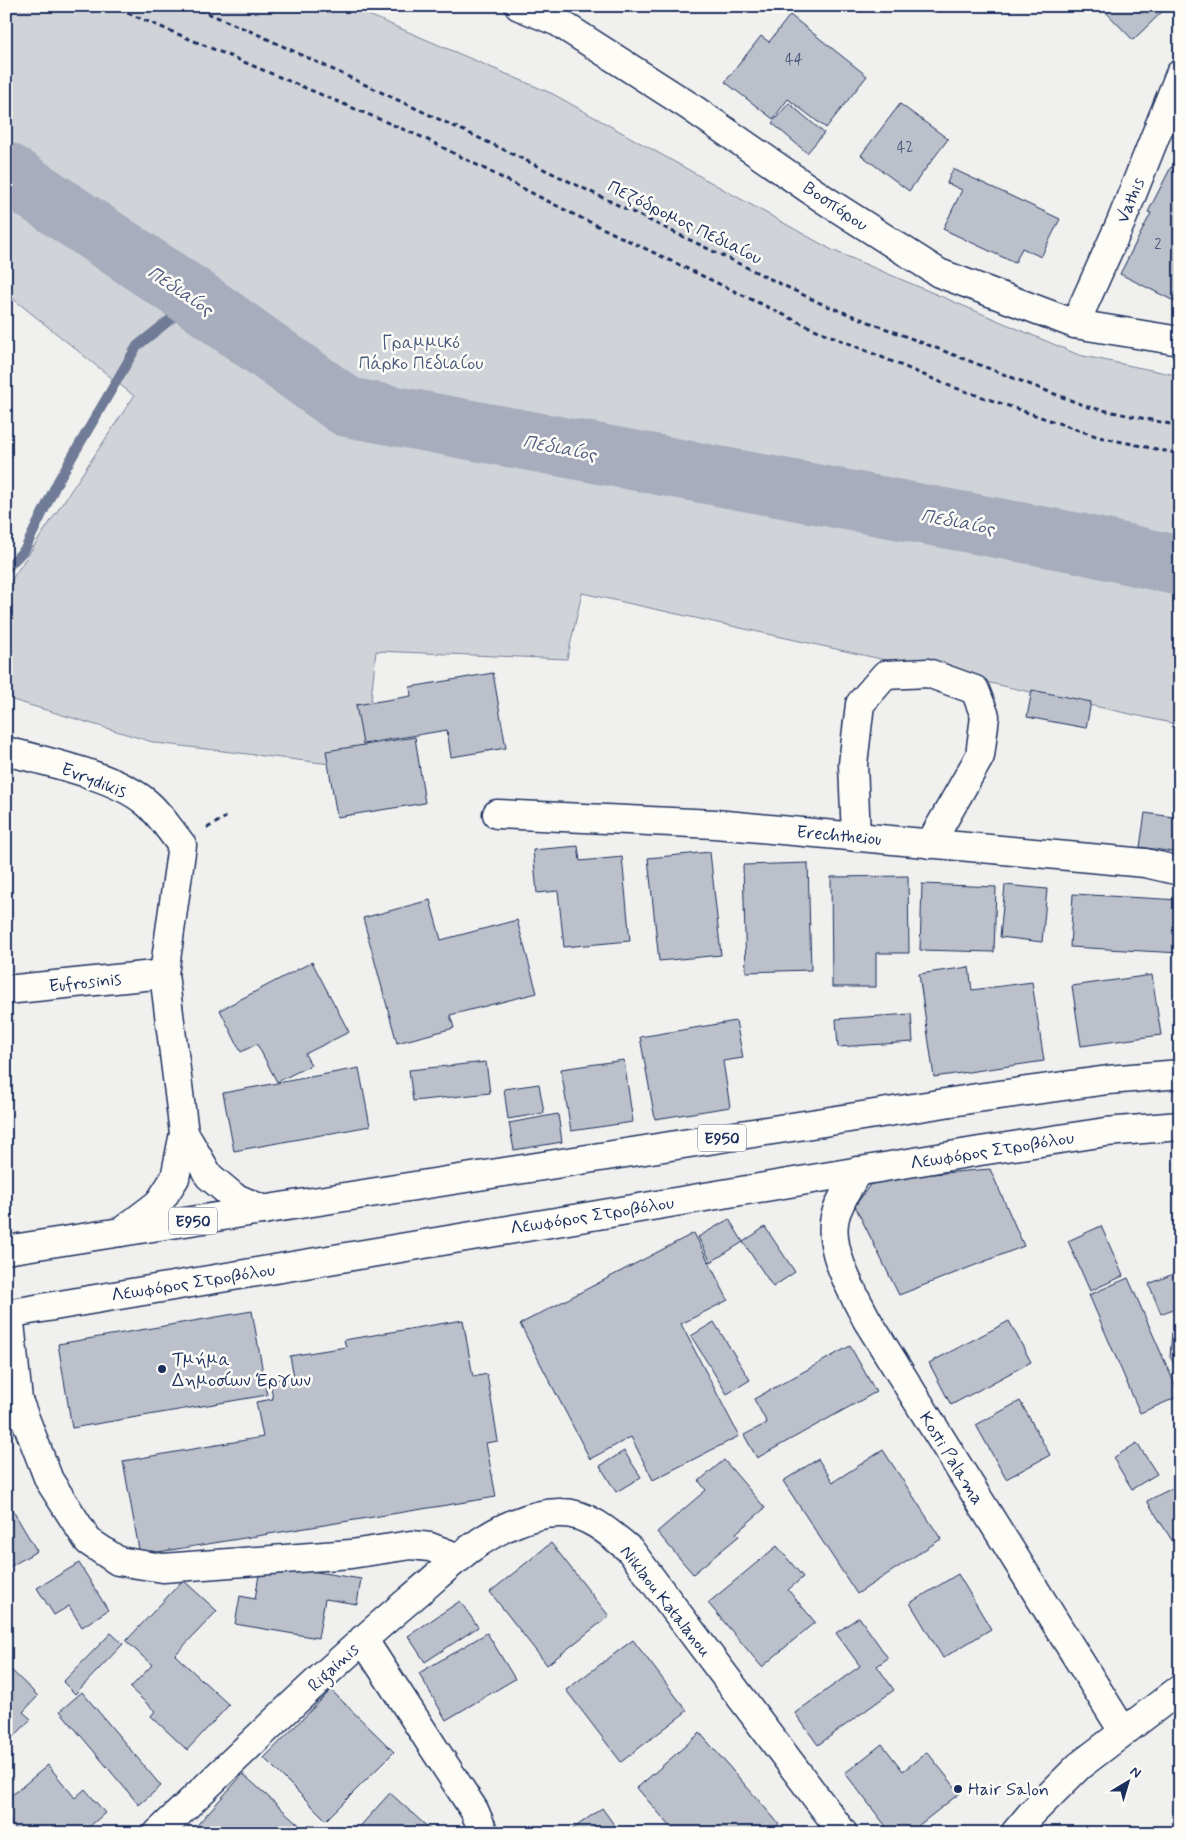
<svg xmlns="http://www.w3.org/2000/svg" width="1186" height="1839" font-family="Mynerve,sans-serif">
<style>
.green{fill:#d0d3d8;stroke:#76819b}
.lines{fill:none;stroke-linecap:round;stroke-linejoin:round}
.stream{stroke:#6f7b97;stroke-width:10}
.river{stroke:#a7adbd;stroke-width:60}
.building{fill:#bbc0ca;stroke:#1b2f5e}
.minor-casing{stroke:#1b2f5e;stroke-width:31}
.major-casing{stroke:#1b2f5e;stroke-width:31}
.path{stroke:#1b2f5e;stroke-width:3;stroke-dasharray:5 4;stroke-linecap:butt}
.minor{stroke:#fdfcf7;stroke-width:28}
.major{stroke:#fdfcf7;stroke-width:28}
.poi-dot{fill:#1b2f5e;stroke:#fdfcf7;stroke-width:2}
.labels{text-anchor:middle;stroke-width:5;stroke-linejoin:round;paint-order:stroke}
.number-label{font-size:15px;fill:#435379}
.shield{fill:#fdfcf7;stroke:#5f6c8c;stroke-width:1}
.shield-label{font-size:16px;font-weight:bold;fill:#1b2f5e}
.street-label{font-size:18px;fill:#1b2f5e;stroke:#fdfcf7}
.park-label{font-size:18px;fill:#48587c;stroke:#fdfcf7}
.poi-label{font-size:18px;fill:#1b2f5e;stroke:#fdfcf7;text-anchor:start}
.water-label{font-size:19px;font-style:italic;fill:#4c5b7f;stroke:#fdfcf7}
</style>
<rect width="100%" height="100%" fill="#f0f0ee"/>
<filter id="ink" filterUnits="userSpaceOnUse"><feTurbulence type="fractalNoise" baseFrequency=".02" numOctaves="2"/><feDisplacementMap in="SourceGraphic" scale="10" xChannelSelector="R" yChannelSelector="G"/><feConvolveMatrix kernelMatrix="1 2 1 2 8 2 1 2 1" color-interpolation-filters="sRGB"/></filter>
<g filter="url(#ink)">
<polygon class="green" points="6,6 348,6 553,94 832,250 1079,355 1180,376 1180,725 582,593 567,659 376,651 364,768 156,743 6,698 6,588 134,396 6,293"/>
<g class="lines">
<polyline class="stream" points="6,569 25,549 58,481 137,346 196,299"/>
<polyline class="river" points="6,172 196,299 347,407 1078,543 1180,566"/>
</g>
<g class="building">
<polygon points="1100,6 1168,6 1133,40"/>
<polygon points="790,15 867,76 826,128 788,99 773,119 725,82 761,36 769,42"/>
<polygon points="789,103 824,133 807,153 772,123"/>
<polygon points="900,104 948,139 909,191 861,155"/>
<polygon points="1171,167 1180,171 1180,304 1120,274 1151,213 1148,212"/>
<polygon points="953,169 1060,219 1041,257 1022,248 1015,263 943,229 962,190 947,183"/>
<polygon points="493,673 506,748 451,757 447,730 363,744 356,705 411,696 410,687"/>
<polygon points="1032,690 1091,702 1086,728 1027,717"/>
<polygon points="415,737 425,803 337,817 326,751"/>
<polygon points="1145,813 1180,818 1180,853 1140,847"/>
<polygon points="578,846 580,861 622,857 630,941 564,947 558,891 537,893 533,850"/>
<polygon points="710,852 721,955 659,961 648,858"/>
<polygon points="808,863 811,970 746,972 743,865"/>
<polygon points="908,876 909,953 876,953 876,987 832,987 831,877"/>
<polygon points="922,884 996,887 994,952 920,950"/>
<polygon points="1005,885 1047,889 1042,942 1000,937"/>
<polygon points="1073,894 1180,900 1180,953 1070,947"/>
<polygon points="430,900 441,940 517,920 537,993 450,1015 454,1028 397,1043 363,918"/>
<polygon points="312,962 349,1032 305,1054 311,1065 277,1082 257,1044 241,1052 220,1010"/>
<polygon points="969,967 972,990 1032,982 1044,1061 934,1077 919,974"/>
<polygon points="1152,975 1161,1035 1081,1046 1072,986"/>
<polygon points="911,1014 913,1042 838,1047 836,1019"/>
<polygon points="736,1021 743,1058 723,1061 730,1107 655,1119 640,1037"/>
<polygon points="624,1060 633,1122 571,1131 561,1069"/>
<polygon points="486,1062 490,1093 413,1101 409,1070"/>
<polygon points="359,1068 370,1126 234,1151 223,1093"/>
<polygon points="539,1084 544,1113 508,1119 504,1089"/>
<polygon points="558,1114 562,1142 514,1150 509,1123"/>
<polygon points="990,1169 1024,1246 899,1295 855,1206 874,1179"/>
<polygon points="729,1219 743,1242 711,1262 698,1237"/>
<polygon points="1101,1226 1123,1276 1090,1291 1068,1241"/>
<polygon points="765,1227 795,1272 773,1287 743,1242"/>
<polygon points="694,1233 728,1300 681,1324 739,1436 653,1480 631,1437 590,1459 520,1324"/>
<polygon points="1180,1259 1180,1306 1161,1314 1149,1284 1178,1272 1174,1261"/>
<polygon points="1128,1278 1180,1396 1140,1413 1089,1295"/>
<polygon points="252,1311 267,1395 72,1428 58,1344"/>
<polygon points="463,1320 473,1377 487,1374 498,1441 486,1443 496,1497 140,1555 123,1461 263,1437 256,1402 273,1399 270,1381 294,1377 290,1356 346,1347 344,1340"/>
<polygon points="1009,1321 1031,1362 951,1405 929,1363"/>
<polygon points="714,1322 750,1380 727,1394 691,1336"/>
<polygon points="1180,1327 1180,1374 1170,1357 1172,1332"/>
<polygon points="850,1346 876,1392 757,1458 744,1435 767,1423 754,1399"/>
<polygon points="1020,1401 1050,1455 1006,1479 976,1425"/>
<polygon points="1137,1443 1157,1474 1132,1489 1113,1458"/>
<polygon points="883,1450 941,1539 857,1594 783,1481 818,1459 833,1482"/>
<polygon points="624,1451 641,1477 616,1492 600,1466"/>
<polygon points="724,1460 765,1508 736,1533 739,1536 693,1574 657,1532 706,1490 699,1481"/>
<polygon points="1180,1484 1180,1553 1147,1501"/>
<polygon points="6,1499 37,1551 6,1569"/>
<polygon points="551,1543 609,1616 547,1665 490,1592"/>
<polygon points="777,1546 803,1577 788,1590 815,1622 762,1667 708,1603"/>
<polygon points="79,1563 108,1610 82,1627 69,1606 54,1615 37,1588"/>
<polygon points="261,1563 361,1579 357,1604 325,1599 318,1638 235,1624 240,1596 255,1599"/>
<polygon points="958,1574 991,1629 943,1658 910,1603"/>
<polygon points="183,1580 217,1611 175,1655 229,1705 187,1750 151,1716 155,1711 130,1688 152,1665 126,1641"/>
<polygon points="460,1601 478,1627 425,1662 408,1636"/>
<polygon points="859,1617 888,1658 877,1666 894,1690 818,1745 795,1713 860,1666 836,1633"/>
<polygon points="111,1633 123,1644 75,1694 63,1682"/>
<polygon points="487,1633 515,1679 446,1720 419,1673"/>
<polygon points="633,1640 687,1711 621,1762 566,1690"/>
<polygon points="6,1665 38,1696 23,1712 31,1719 6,1745"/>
<polygon points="331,1690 394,1752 326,1820 264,1758"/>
<polygon points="82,1692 161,1786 139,1805 60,1711"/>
<polygon points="700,1733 779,1824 770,1833 676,1833 637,1788"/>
<polygon points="882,1744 903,1771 927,1752 960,1793 909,1833 891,1833 845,1773"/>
<polygon points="48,1765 75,1798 85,1789 105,1813 82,1833 19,1833 6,1818 6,1800"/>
<polygon points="243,1774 306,1831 304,1833 190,1833"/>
<polygon points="390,1793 434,1833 354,1833"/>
<polygon points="602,1808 620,1833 567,1833"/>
</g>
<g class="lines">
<defs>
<g id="minor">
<polyline points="519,6 558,22 689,106 825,200 939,273 1075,324 1180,341"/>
<polyline points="1075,324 1121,222 1180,74"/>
<path d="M6,751C47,762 116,776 147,803C161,815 171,832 182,845L164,974L184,1133L175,1178L159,1203L121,1232"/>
<polyline points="497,814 715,824 1145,863 1180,871"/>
<polyline points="856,837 853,764 860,704 885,675 928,673 975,690 985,716 980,756 930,844"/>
<polyline points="6,990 164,974"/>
<polyline points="184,1133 209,1176 234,1197 264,1210"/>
<path d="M857,1171C850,1186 839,1201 835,1217C827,1249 853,1293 867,1320L1123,1731"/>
<polyline points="9,1313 18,1400 49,1480 88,1541 118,1561 163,1568 351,1554 411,1545 430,1547 459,1558"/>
<polyline points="363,1639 474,1810 484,1833"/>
<path d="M158,1833C240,1755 321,1674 408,1601C429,1584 449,1564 471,1548C496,1530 531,1512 562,1513C588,1513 611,1534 630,1550L843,1833"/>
<polyline points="1015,1833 1031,1814 1079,1766 1180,1689"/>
</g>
<g id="major">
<polyline points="6,1250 977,1098 1108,1080 1180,1074"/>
<polyline points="6,1314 980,1151 1106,1132 1180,1126"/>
</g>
</defs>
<use href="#minor" class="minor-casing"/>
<use href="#major" class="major-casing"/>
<g class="path">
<polyline points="111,6 424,138 573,214 805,325 950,386 1099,437 1180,454"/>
<polyline points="191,6 259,35 494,145 820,303 1088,407 1180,426"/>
<polyline points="207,828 226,817"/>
</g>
<use href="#minor" class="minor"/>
<use href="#major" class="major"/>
</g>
</g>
<g class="poi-dot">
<circle cx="162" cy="1369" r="5"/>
<circle cx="958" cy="1789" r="5"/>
</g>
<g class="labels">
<g class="number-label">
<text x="794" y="64">44</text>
<text x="905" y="152">42</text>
<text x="1158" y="249">2</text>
</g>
<g class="shield">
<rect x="698" y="1124.5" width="48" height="27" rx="4"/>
<rect x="169" y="1207.5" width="48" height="27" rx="4"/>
</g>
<g class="shield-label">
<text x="722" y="1144">E950</text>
<text x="193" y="1227">E950</text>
</g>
<g class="street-label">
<text transform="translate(1130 200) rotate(-68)" y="6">Vathis</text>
<text transform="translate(836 206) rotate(34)" y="6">Βοσπόρου</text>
<text transform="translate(685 222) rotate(26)" y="6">Πεζόδρομος Πεδιαίου</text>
<text transform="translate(94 780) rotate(21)" y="6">Evrydikis</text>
<text transform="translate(839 835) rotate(5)" y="6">Erechtheiou</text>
<text transform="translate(85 982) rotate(-6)" y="6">Eufrosinis</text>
<text transform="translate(992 1150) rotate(-9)" y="6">Λεωφόρος Στροβόλου</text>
<text transform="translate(592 1215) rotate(-9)" y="6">Λεωφόρος Στροβόλου</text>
<text transform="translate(193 1282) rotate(-9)" y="6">Λεωφόρος Στροβόλου</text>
<text transform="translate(952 1458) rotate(58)" y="6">Kosti Palama</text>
<text transform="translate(666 1601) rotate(52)" y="6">Niklaou Katalanou</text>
<text transform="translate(333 1667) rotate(-43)" y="6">Rigainis</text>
</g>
<g class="park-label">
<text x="421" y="348">Γραμμικό<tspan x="421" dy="21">Πάρκο Πεδιαίου</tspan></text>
</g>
<g class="poi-label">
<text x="172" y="1365">Τμήμα<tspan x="172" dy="21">Δημοσίων Έργων</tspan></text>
<text x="968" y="1795">Hair Salon</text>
</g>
<g class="water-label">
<text transform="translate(181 290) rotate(34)" y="7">Πεδιαίος</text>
<text transform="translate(560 447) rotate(11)" y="7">Πεδιαίος</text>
<text transform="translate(958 521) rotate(11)" y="7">Πεδιαίος</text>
</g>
</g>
<rect width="1186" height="1839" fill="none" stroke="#fdfcf7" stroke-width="25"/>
<rect x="12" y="12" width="1161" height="1814" fill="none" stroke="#1b2f5e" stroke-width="2" filter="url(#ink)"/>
<g transform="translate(1128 1782) rotate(38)" stroke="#fdfcf7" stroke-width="4" paint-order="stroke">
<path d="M0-4L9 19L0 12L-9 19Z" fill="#1b2f5e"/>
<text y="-8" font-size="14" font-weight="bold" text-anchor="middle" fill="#1b2f5e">N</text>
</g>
</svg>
